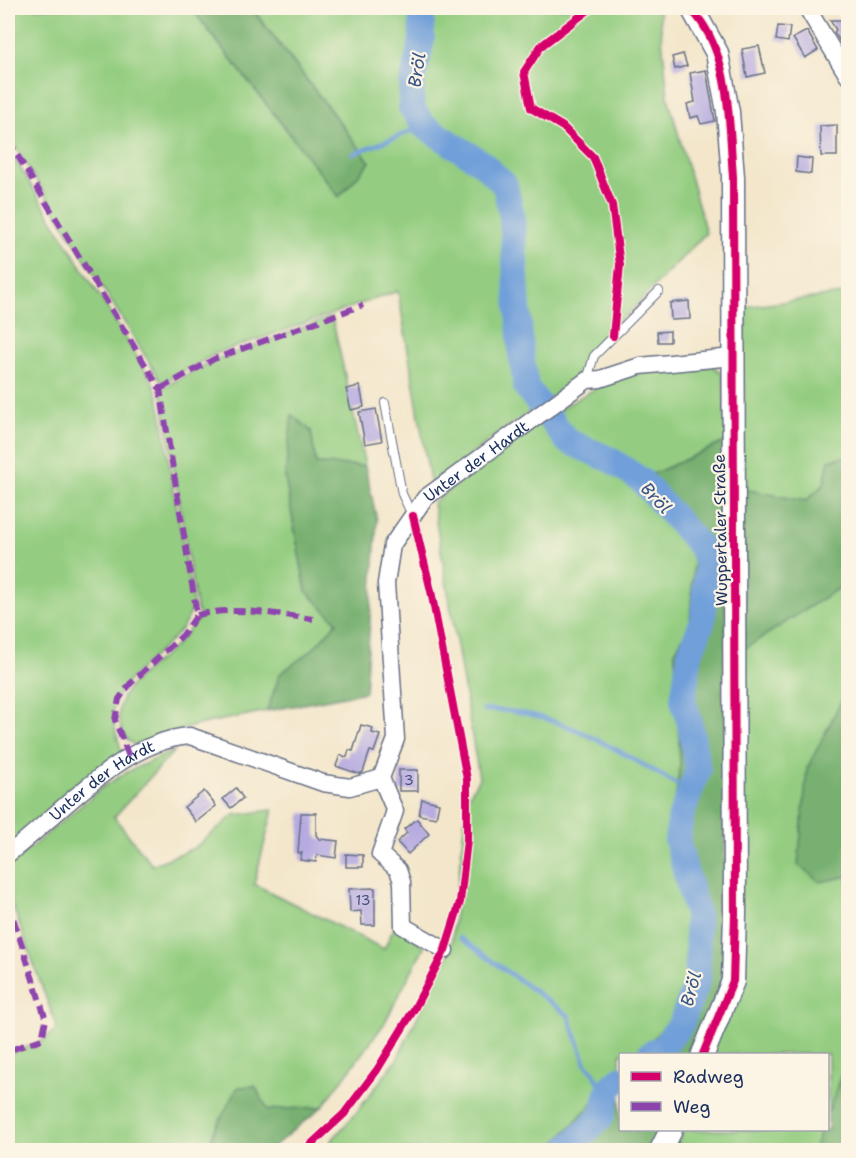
<svg xmlns="http://www.w3.org/2000/svg" width="856" height="1158" font-family="'Shantell Sans',sans-serif">
<style>
.green{fill:#94cd81;stroke:#587e70;stroke-width:1.5}
.forest{fill:#77b06f;stroke:#497066;stroke-width:1.5}
.lines{fill:none;stroke-linecap:round;stroke-linejoin:round}
.stream{stroke:#709fd9;stroke-width:4.5}
.river{stroke:#709fd9;stroke-width:26}
.building{fill:#b6aae0}
.lane-casing{stroke:#676f84;stroke-width:10}
.street-casing{stroke:#676f84;stroke-width:19}
.secondary-casing{stroke:#676f84;stroke-width:25}
.lane{stroke:#fff;stroke-width:8}
.street{stroke:#fff;stroke-width:16}
.secondary{stroke:#fff;stroke-width:22}
.quiet{stroke:#8e44ad;stroke-width:6;stroke-dasharray:12 6;stroke-linecap:butt}
.cycleway-casing{stroke:#fcf5e5;stroke-width:11}
.cycleway{stroke:#d6006c;stroke-width:8}
.labels{text-anchor:middle;stroke-width:4.5;stroke-linejoin:round;paint-order:stroke}
.number-label{font-size:14px;fill:#424e7e}
.street-label{font-size:16px;fill:#1b2f5e;stroke:#fcf5e5}
.water-label{font-size:18px;font-style:italic;fill:#395689;stroke:#fcf5e5}
</style>
<rect width="100%" height="100%" fill="#fcf5e5"/>
<filter id="ink" filterUnits="userSpaceOnUse"><feTurbulence type="fractalNoise" baseFrequency=".0167" numOctaves="2"/><feDisplacementMap in="SourceGraphic" scale="12" xChannelSelector="R" yChannelSelector="G"/><feConvolveMatrix kernelMatrix="1 2 1 2 8 2 1 2 1" color-interpolation-filters="sRGB"/></filter>
<filter id="wash" filterUnits="userSpaceOnUse"><feTurbulence type="fractalNoise" baseFrequency=".008" numOctaves="4" result="noise"/><feDisplacementMap in="SourceGraphic" scale="24" xChannelSelector="R" yChannelSelector="G"/><feGaussianBlur stdDeviation="1.35" result="paint"/><feColorMatrix in="noise" values="0 0 0 0 0 0 0 0 0 0 0 0 0 0 0 0 0 1.4 0 .05"/><feComposite in="paint" operator="in"/></filter>
<g filter="url(#wash)">
<rect width="100%" height="100%" fill="#f3e6ca"/>
<g class="green">
<polygon points="8,8 191,8 339,197 370,162 252,8 659,8 668,97 706,233 598,344 569,385 493,437 431,487 398,291 215,354 162,383 8,135"/>
<path d="M8,148L151,379L158,395L193,606C181,649 118,671 113,711C112,726 120,741 122,756L8,849Z"/>
<polygon points="848,293 848,456 829,460 824,484 806,501 742,489 739,308"/>
<path d="M332,317L365,466L316,464L311,431L285,477L306,591L337,622L312,650L280,674L267,711L197,725L135,745C127,741 124,736 121,728C108,691 151,669 173,648C184,638 190,626 201,617L197,611L161,389L214,360Z"/>
<polygon points="714,366 723,375 727,441 646,477 645,503 672,525 694,555 690,624 675,652 680,764 673,821 675,873 691,933 687,1003 638,1054 620,1054 620,1073 549,1150 323,1150 356,1113 397,1059 451,948 467,799 479,778 433,503 471,471 545,418 608,381 642,372"/>
<polygon points="848,582 846,692 807,769 820,882 848,876 848,1055 828,1113 828,1054 714,1054 744,649"/>
<polygon points="175,750 114,817 152,865 194,848 234,815 273,810 254,884 384,949 396,924 424,947 384,1024 322,1107 268,1110 255,1086 214,1131 208,1150 8,1150 8,1055 42,1041 57,1028 9,896 8,867 103,787 127,772"/>
<polygon points="683,1130 821,1130 814,1150 675,1150"/>
</g>
<g class="forest">
<polygon points="191,8 251,8 370,162 339,197"/>
<polygon points="292,415 311,431 316,464 365,466 377,520 365,692 267,711 280,674 312,650 337,622 306,591 285,477"/>
<polygon points="727,441 724,977 693,1054 638,1054 687,1003 691,933 675,873 673,821 680,764 675,652 690,624 694,555 672,525 645,503 640,490 646,477"/>
<polygon points="848,456 848,582 744,649 742,489 806,501 824,484 829,460"/>
<polygon points="848,665 848,876 820,882 798,865 807,769 846,692"/>
<polygon points="848,1055 848,1150 814,1150 821,1130 828,1130 828,1113"/>
<polygon points="620,1073 620,1130 659,1130 649,1150 549,1150"/>
<polygon points="255,1086 268,1110 322,1107 269,1150 208,1150 214,1131 238,1087"/>
</g>
<g class="lines">
<g class="stream">
<polyline points="421,22 432,8"/>
<polyline points="353,154 424,126"/>
<path d="M483,710C559,707 627,757 691,792"/>
<polyline points="460,938 568,1015 586,1064 594,1073 607,1098"/>
</g>
<g class="river">
<polyline points="421,8 422,39 412,84 411,107 424,126 482,163 505,185 512,217 521,353 526,387 567,441 611,460 641,480 702,548 707,565 703,620 690,653 683,700 690,724 698,770 681,816 677,840 697,914 698,978 681,1024 664,1046 650,1054"/>
<polyline points="566,1150 602,1116 609,1089 620,1079"/>
</g>
</g>
<g id="blocks">
<g class="building">
<polygon points="830,20 849,20 849,56 834,32 836,30"/>
<polygon points="778,26 790,27 788,42 776,40"/>
<polygon points="807,31 818,50 805,58 793,38"/>
<polygon points="759,46 765,73 747,77 742,49"/>
<polygon points="683,54 687,66 675,69 672,57"/>
<polygon points="706,70 715,121 701,124 698,116 690,118 687,104 695,102 690,73"/>
<polygon points="837,125 837,156 821,156 820,126"/>
<polygon points="797,157 812,159 811,174 796,172"/>
<polygon points="689,301 690,319 671,320 670,303"/>
<polygon points="670,331 670,342 658,342 657,332"/>
<polygon points="360,386 364,407 351,410 346,389"/>
<polygon points="376,409 382,441 365,444 359,412"/>
<polygon points="361,725 373,728 372,733 380,735 374,752 370,751 363,772 359,774 336,766 340,755 347,757 349,750 353,751"/>
<rect x="399" y="770" width="19" height="21"/>
<polygon points="236,788 243,798 231,808 223,799"/>
<polygon points="204,791 216,806 196,822 184,807"/>
<polygon points="422,799 439,803 436,818 419,815"/>
<polygon points="301,813 316,813 316,835 319,839 338,841 336,858 317,855 316,862 300,860 302,853 298,853"/>
<polygon points="417,819 429,834 408,854 397,842 407,833 404,829"/>
<polygon points="346,854 363,855 363,867 346,867"/>
<polygon points="375,888 375,925 362,925 361,911 350,912 349,889"/>
</g>
</g>
</g>
<g filter="url(#ink)">
<use href="#blocks" fill-opacity="0" stroke="#676f84" stroke-width="1.5"/>
<g class="lines">
<defs>
<g id="lane">
<polyline points="587,380 594,356 659,291"/>
<polyline points="385,403 402,494 412,515"/>
</g>
<g id="street">
<polyline points="807,8 848,76"/>
<polyline points="381,778 395,811 380,854 398,870 402,882 403,926 445,950"/>
<path id="s1" d="M8,854C61,814 121,741 190,736L323,783L350,787L381,778L396,739L386,583L392,545L425,498L587,380L600,379L640,366L733,357"/>
</g>
<g id="secondary">
<polyline points="692,8 717,53 728,112 733,177 735,914 733,981 703,1054"/>
<polyline points="661,1150 671,1130"/>
</g>
</defs>
<use href="#lane" class="lane-casing"/>
<use href="#street" class="street-casing"/>
<use href="#secondary" class="secondary-casing"/>
<use href="#lane" class="lane"/>
<use href="#street" class="street"/>
<use href="#secondary" class="secondary"/>
<g class="quiet">
<polyline points="8,140 160,389 197,615 183,635 130,684 119,699 115,720 129,757"/>
<polyline points="160,389 214,359 363,305"/>
<path d="M197,615C236,606 274,614 313,619"/>
<polyline points="8,902 46,1020 42,1039 8,1051"/>
</g>
<defs>
<g id="cycleway">
<polyline points="591,8 541,46 524,72 531,108 563,127 593,157 612,205 620,265 613,336"/>
<path d="M680,8C686,10 693,11 697,16C731,59 729,125 733,177L735,914L733,981L703,1054"/>
<polyline points="305,1150 344,1114 377,1070 413,1011 445,950 460,902 467,840 467,779 431,591 413,516"/>
</g>
</defs>
<use href="#cycleway" class="cycleway-casing"/>
<use href="#cycleway" class="cycleway"/>
</g>
</g>
<g class="labels">
<g class="number-label">
<text x="409" y="785">3</text>
<text x="363" y="905">13</text>
</g>
<g class="street-label">
<text dy="6" stroke="none"><textPath href="#s1" startOffset="778">Unter der Hardt</textPath></text>
<text transform="translate(720 530) rotate(-91)" y="6">Wuppertaler Straße</text>
<text dy="6" stroke="none"><textPath href="#s1" startOffset="120">Unter der Hardt</textPath></text>
</g>
<g class="water-label">
<text transform="translate(417 70) rotate(-81)" y="6">Bröl</text>
<text transform="translate(656 498) rotate(47)" y="6">Bröl</text>
<text transform="translate(691 989) rotate(-75)" y="6">Bröl</text>
</g>
</g>
<rect width="856" height="1158" fill="none" stroke="#fcf5e5" stroke-width="30"/>
<rect x="619" y="1053" width="210" height="78" fill="#fcf5e5" stroke="#a2a6af" stroke-width="1.5"/>
<rect x="631" y="1072" width="30" height="9" fill="#d6006c" stroke="#a2a6af" stroke-width="1.5"/>
<text x="673" y="1083" font-size="18" fill="#1b2f5e">Radweg</text>
<rect x="631" y="1102" width="30" height="9" fill="#8e44ad" stroke="#a2a6af" stroke-width="1.5"/>
<text x="673" y="1113" font-size="18" fill="#1b2f5e">Weg</text>
</svg>
